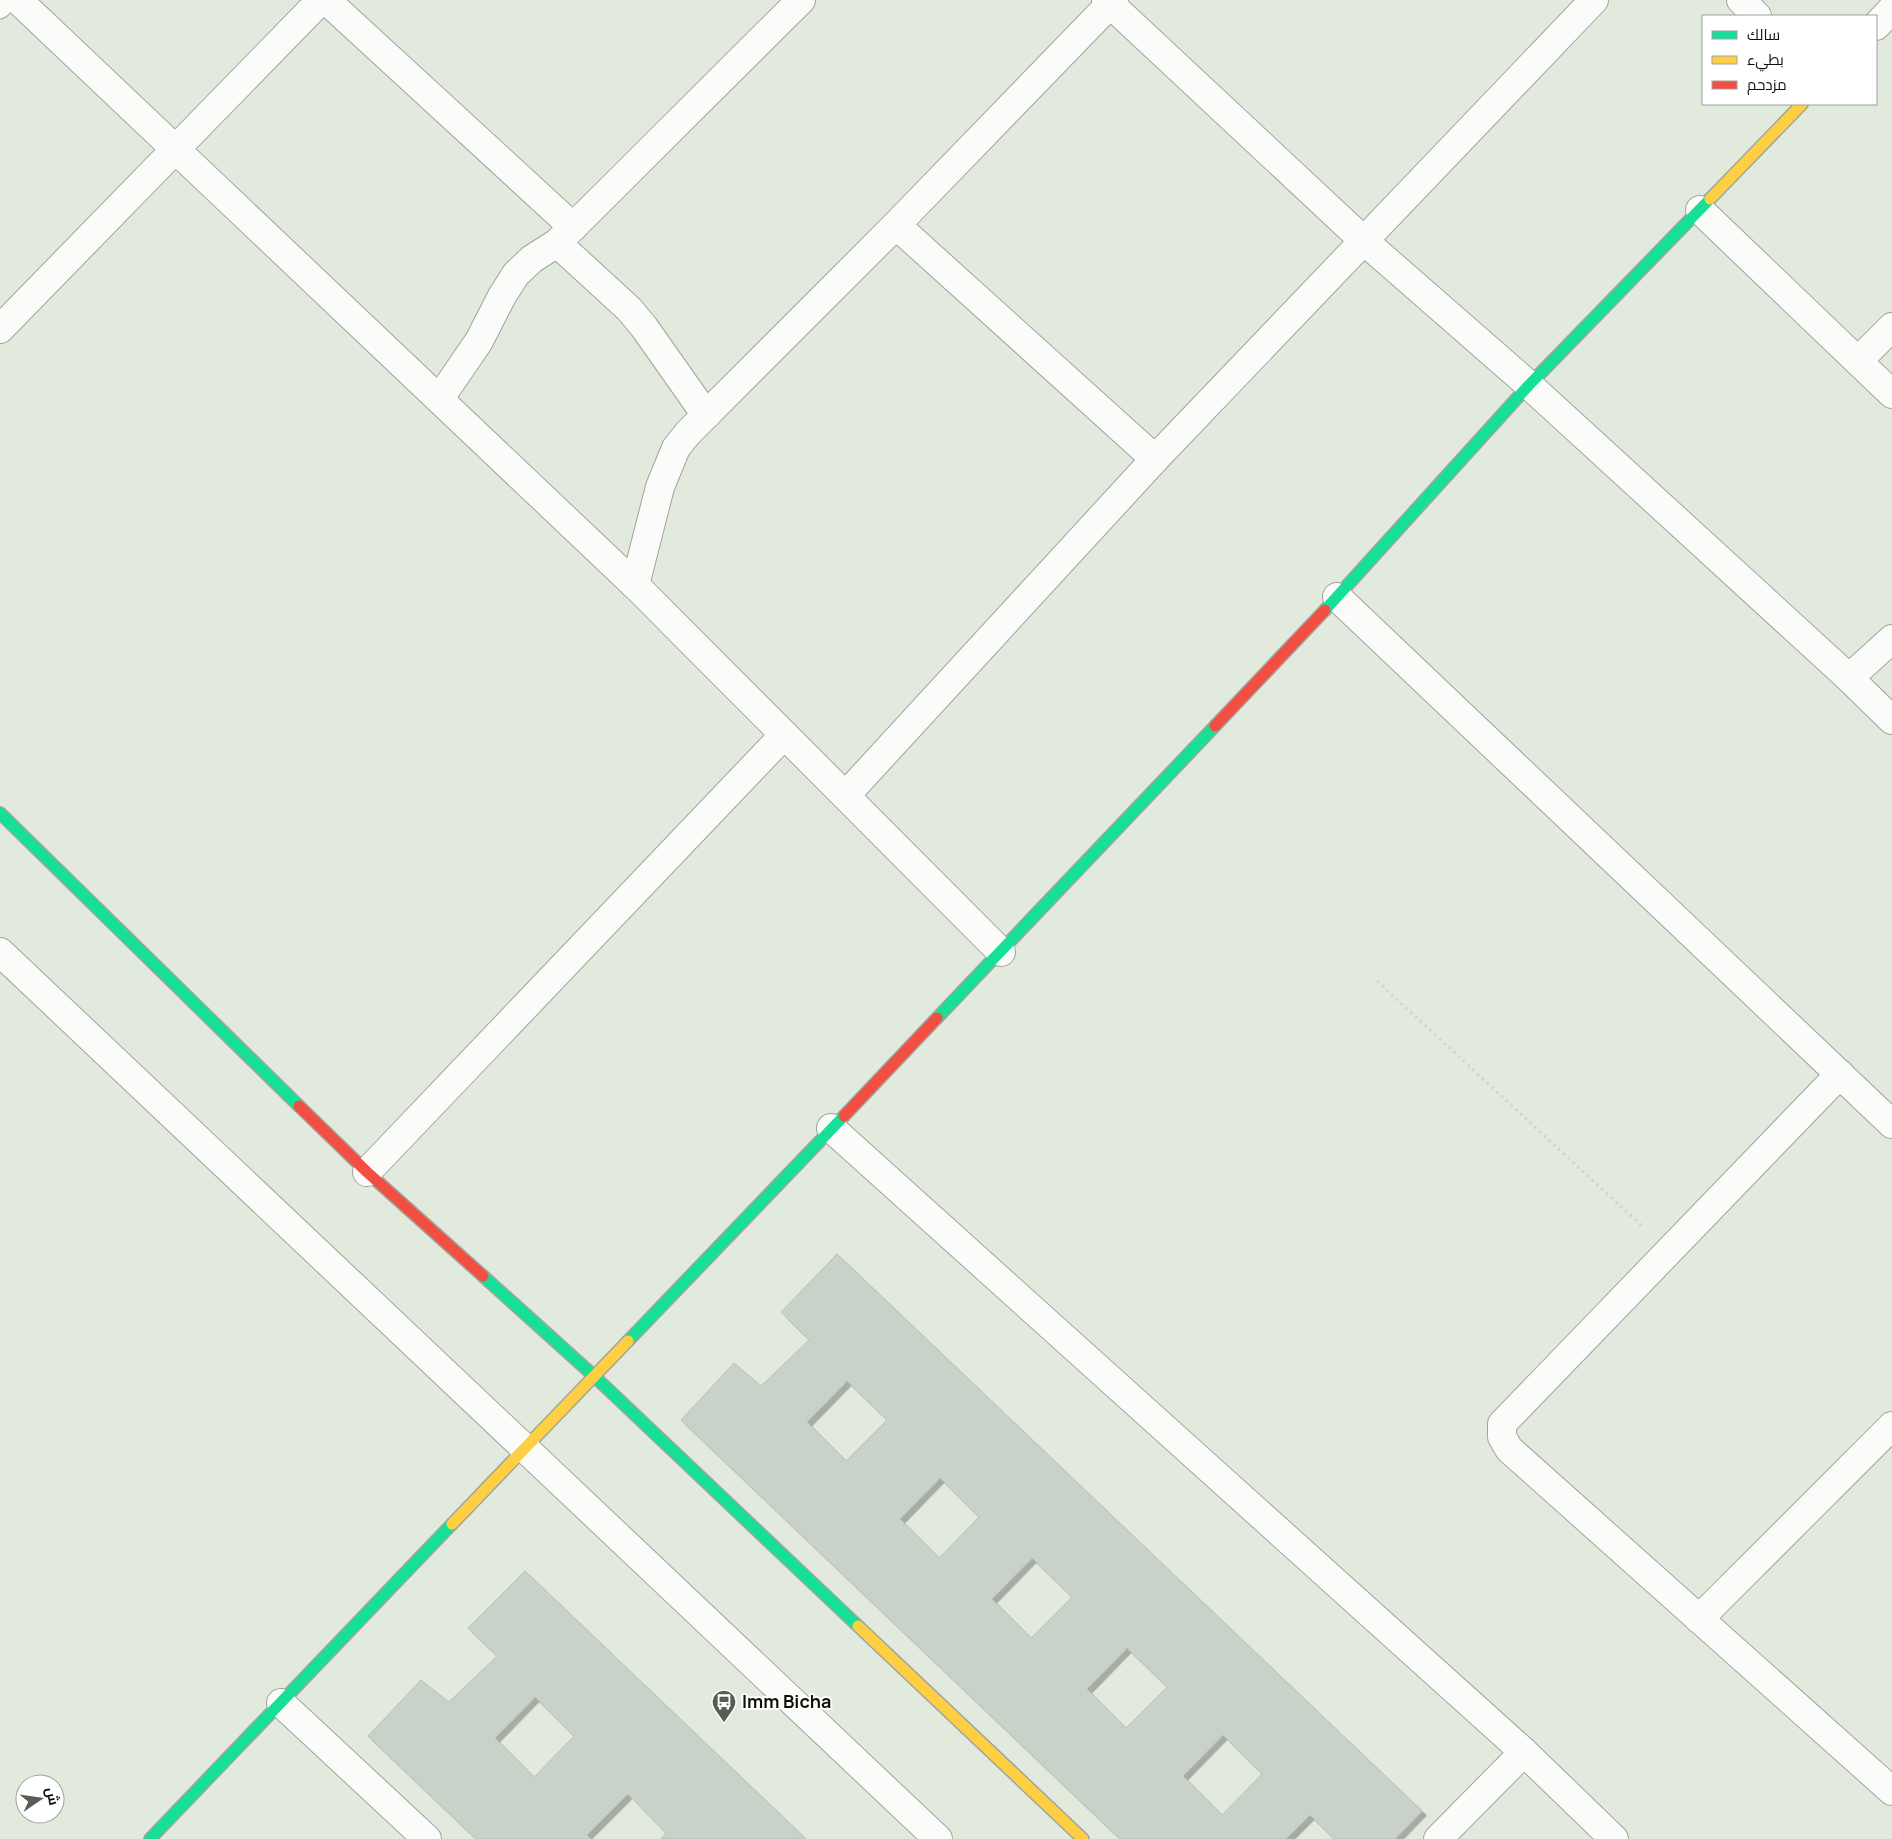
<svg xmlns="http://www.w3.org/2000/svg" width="1892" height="1839" font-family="Manrope,Cairo,sans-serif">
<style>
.building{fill:#c9d2c9;stroke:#b9c1b8;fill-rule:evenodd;filter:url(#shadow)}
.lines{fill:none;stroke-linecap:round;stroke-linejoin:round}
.lane-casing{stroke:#9fa59c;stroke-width:21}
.street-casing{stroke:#9fa59c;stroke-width:30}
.fast-casing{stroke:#9fa59c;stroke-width:14}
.slow-casing{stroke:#9fa59c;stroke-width:14}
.jam-casing{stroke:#9fa59c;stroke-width:14}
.path{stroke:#d1d4d0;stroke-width:3;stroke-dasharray:2.5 4;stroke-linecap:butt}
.lane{stroke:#fbfcfa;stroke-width:19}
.street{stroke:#fbfcfa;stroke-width:28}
.fast{stroke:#16e098;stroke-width:11}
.slow{stroke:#ffcf43;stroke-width:11}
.jam{stroke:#f24e42;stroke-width:11}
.labels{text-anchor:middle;stroke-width:4;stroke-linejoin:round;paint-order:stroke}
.poi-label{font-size:18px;font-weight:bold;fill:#0d1109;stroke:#fff;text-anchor:start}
</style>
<defs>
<filter id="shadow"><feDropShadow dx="4.5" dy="4.5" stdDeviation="0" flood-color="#0004"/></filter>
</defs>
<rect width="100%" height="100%" fill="#e2eade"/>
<g class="building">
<path d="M837,1254L1422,1811L1395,1839H1334L1310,1815L1286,1839H1120L681,1420L734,1363L761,1386L809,1340L781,1312ZM847,1381L887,1420L846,1461L807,1422ZM940,1478L979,1517L939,1558L900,1519ZM1032,1558L1072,1597L1031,1638L992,1599ZM1127,1648L1167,1687L1126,1728L1087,1689ZM1223,1735L1262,1774L1222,1815L1183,1776Z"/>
<path d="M525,1571L806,1839H661L666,1833L628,1794L587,1835L591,1839H476L368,1736L421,1680L449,1702L497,1656L468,1628ZM535,1697L574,1736L534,1777L495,1738Z"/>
</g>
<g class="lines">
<defs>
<polyline id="lane" points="0,9 10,0"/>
<g id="street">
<polyline points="18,0 635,585 1001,952"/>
<polyline points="326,0 573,227"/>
<polyline points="1106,0 1363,240 1529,385 1849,678 1892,720"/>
<polyline points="1741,0 1757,16"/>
<polyline points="1876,26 1892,9"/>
<polyline points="1700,210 1892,394"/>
<polyline points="896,225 1155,459"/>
<polyline points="557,243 629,309 644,327 706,415"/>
<polyline points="0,329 321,0"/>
<polyline points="1858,361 1892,327"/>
<polyline points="440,398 479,341 502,296 516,274 532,259 557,243 573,227 801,0"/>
<polyline points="635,585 660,487 676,448 688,433 896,225 1114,0"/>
<polyline points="1337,597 1892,1124"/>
<polyline points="1849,678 1892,639"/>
<polyline points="846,795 1155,459 1594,0"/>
<polyline points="0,952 938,1839"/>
<polyline points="1840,1074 1502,1424 1502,1437 1509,1449 1892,1791"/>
<polyline points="831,1128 1524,1752 1614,1839"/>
<polyline points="367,1172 784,735"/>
<polyline points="1699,1619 1892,1426"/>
<polyline points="281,1703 427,1839"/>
<polyline points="1438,1839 1524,1752"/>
</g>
<g id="fast">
<polyline points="1325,610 1529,385 1710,199"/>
<polyline points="0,813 299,1106"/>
<polyline points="937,1018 1215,726"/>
<polyline points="483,1276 594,1376 858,1626"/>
<polyline points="628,1341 844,1116"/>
<polyline points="150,1839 452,1524"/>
</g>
<g id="slow">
<polyline points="1710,199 1802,104"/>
<polyline points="452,1524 628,1341"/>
<polyline points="858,1626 1083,1839"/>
</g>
<g id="jam">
<polyline points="1215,726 1325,610"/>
<polyline points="299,1106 367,1172 483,1276"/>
<polyline points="844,1116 937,1018"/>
</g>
</defs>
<use href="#lane" class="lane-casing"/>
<use href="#street" class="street-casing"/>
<use href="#fast" class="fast-casing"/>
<use href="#slow" class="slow-casing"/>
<use href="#jam" class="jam-casing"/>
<polyline class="path" points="1377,981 1643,1227"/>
<use href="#lane" class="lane"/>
<use href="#street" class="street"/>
<use href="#fast" class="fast"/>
<use href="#slow" class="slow"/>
<use href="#jam" class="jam"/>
</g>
<defs>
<symbol id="bus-pin" viewBox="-11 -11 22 30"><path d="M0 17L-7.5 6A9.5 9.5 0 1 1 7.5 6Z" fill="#585d54" stroke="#fff"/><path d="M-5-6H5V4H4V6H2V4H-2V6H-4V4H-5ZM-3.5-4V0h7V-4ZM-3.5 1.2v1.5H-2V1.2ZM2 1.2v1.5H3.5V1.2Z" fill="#fff"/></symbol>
</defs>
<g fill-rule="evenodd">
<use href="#bus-pin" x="710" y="1688" width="28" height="38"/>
</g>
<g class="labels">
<g class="poi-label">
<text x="742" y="1708">Imm Bicha</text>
</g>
</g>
<rect x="1702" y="15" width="175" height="90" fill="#ffffff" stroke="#9ea09d"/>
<rect x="1712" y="31" width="25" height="8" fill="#16e098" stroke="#9ea09d"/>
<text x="1747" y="40" font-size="15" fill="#0d1109">سالك</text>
<rect x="1712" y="56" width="25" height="8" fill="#ffcf43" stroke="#9ea09d"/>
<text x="1747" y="65" font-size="15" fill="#0d1109">بطيء</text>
<rect x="1712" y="81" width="25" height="8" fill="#f24e42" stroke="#9ea09d"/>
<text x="1747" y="90" font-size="15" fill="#0d1109">مزدحم</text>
<g transform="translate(40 1799) rotate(77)"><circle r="24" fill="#ffffff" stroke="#9ea09d"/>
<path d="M0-4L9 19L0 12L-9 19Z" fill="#585d54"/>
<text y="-8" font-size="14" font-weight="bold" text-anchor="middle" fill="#0d1109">ش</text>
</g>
</svg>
